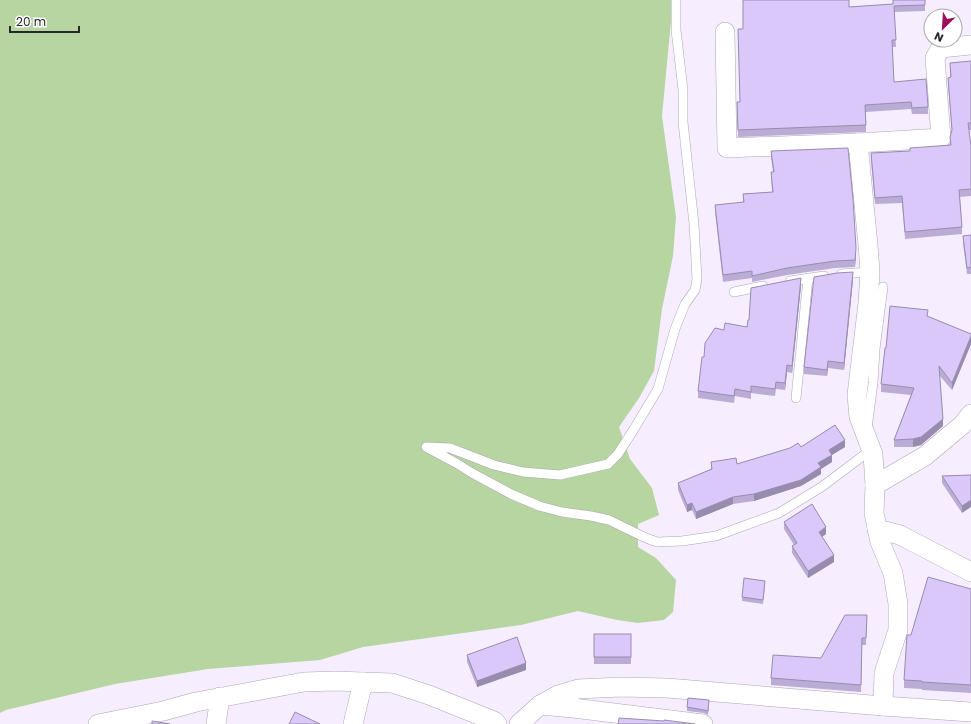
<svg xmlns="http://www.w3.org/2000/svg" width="971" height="724" font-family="Poppins,sans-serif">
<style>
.green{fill:#b6d5a1}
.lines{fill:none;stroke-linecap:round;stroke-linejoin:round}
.lane-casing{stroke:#ada5b5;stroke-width:10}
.street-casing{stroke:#ada5b5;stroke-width:20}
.lane{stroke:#fff;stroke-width:9}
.street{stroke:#fff;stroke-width:19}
.wall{fill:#bbacd6}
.shaded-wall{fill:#988cae}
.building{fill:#d9c8f9;stroke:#988cae}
</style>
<rect width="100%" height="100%" fill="#f6eeff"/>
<polygon class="green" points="0,0 673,0 662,116 676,217 673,256 662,309 654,371 639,398 619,427 630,459 652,488 659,515 638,524 638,547 656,558 676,580 673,612 664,620 638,623 617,620 578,611 521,625 363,647 320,660 208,669 115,684 6,710 0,713"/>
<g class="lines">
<defs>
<g id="lane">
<polyline points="676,0 676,30 683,90 683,122 694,224 697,279 695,290 685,304 675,329 658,389 634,429 618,454 608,464 560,475 523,472 494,465 450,448 426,447 456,463 472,473 511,494 539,506 562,512 591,516 609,520 646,538 657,542 682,541 716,536 779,513 823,486 872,449"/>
<polyline points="841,274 870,272"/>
<polyline points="790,281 824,276"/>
<polyline points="734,292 763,286"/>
<polyline points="796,398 808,278"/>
<polyline points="867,428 873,383 875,349 883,287"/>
</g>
<g id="street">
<polyline points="725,32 727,148 858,143 941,138 935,58 941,48 971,45"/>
<polyline points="858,143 868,245 870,272 868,303 857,395 859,417 873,454 875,485 874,513 880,542 893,573 898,604 898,630 884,673 883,706"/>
<polyline points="875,485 925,456 962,425 971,414"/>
<polyline points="877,529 900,535 971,572"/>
<polyline points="540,705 573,708 703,724"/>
<polyline points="98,724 163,711 196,702 304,682 335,681 363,682"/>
<polyline points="216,724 220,697"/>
<polyline points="353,724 363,682 392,683 429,695 494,721 497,724"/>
<polyline points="519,724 540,705 558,695 578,689 621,687 667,688 883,706 971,712"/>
</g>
</defs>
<use href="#lane" class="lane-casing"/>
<use href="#street" class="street-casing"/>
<use href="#lane" class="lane"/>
<use href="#street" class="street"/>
</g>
<g class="wall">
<polygon points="925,0 925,11 894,12 896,47 892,47 894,82 928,107 928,114 912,114 911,109 866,112 866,132 738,137 737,102 740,102 743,29 849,7 893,4"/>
<polygon points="971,61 971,130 969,130 971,146 971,196 960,197 962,227 962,234 905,239 902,203 875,204 871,160 871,153 910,151 950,145 950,137 952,132 948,84 948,78 950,77 950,63"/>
<polygon points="771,151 856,254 855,267 835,268 787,275 752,282 752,278 723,282 715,212 715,205 743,203 743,194 772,192 771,172 773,172 771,157"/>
<polygon points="971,235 971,274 967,274 963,243 963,236"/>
<polygon points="853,279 844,370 828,368 827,376 804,374 804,367"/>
<polygon points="801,285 792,373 787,372 785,390 776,389 775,396 751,393 751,399 735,396 734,403 698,398 698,391 704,357 724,330 747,327 749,320"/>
<polygon points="928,316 971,336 971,344 952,390 939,375 943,426 921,445 913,447 894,447 894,440 911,395 881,392 881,384 886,348"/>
<polygon points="801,447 845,447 832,455 832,462 821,469 821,474 801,486 754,501 733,504 696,519 692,510 687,512 678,490 678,483 711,469 711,462 737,464"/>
<polygon points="971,475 962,513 942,483 942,476"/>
<polygon points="784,522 826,534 822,537 834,562 808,578 792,553 792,546 794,545 784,529"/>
<polygon points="765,585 763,604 742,601 742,597"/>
<polygon points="971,589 971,693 922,690 922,689 904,688 904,680 911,635"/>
<polygon points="867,615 866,645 862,645 861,692 771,685 771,678 821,658"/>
<rect x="594" y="634" width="37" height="30"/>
<polygon points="467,655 526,670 477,687 467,662"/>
<polygon points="709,704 708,715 704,713 687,711 687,707"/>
</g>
<g class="shaded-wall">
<polygon points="856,248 856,254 855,267 855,260"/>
<polygon points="853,272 853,279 844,370 844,363"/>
<polygon points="801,278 801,285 792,373 792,366"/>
<polygon points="971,336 971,344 952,390 952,383"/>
<polygon points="828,361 828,368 827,376 827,370"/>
<polygon points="787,365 787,372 785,390 785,383"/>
<polygon points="943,419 943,426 921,445 913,447 913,439"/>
<polygon points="845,440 845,447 832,455 832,462 821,469 821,474 801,486 754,501 754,494 818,463 829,450"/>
<polygon points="733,497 733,504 696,519 696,512"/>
<polygon points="971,500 971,507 962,513 962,506"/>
<polygon points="692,503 692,510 687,512 687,505"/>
<polygon points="826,527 826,534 819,539 819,532"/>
<polygon points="834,555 834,562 808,578 808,571"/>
<polygon points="526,663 526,670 477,687 477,681"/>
</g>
<g class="building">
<polygon points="743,0 849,0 849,7 893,4 893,0 925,0 925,5 894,6 896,40 892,40 894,82 926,79 928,107 912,108 911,102 865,105 866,125 738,130 737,102 740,102 738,29 743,29"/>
<polygon points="971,61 971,123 968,123 971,146 971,189 959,190 962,227 905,232 902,196 875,198 871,153 910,151 910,148 951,145 950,137 952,130 948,78 951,77 950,63"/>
<polygon points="848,148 853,199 856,248 855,260 835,261 787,268 752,276 752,271 723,275 715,205 744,202 743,194 773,192 771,172 774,172 771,151"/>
<polygon points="971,235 971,267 967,268 963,236"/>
<polygon points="853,272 844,363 828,361 827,370 804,367 814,277 837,273"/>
<polygon points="801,278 792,366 787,365 785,383 776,382 775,389 751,386 751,392 735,389 734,396 698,391 702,357 704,357 705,343 715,328 724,330 725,323 747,327 748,320 749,320 751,288"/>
<polygon points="890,306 928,310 927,316 971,334 971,336 952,383 939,366 943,419 921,437 913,439 894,440 914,388 881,384 885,348 886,348"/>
<polygon points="835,425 845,440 829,450 832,455 818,463 821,467 801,480 754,494 733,497 696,512 692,503 687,505 678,483 712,469 711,462 736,458 737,464 790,448 798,443 801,447"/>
<polygon points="971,475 971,500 962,506 942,476"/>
<polygon points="812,504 826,527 819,532 834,555 808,571 792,546 797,543 784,522"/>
<polygon points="928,577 971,589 971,685 922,682 922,681 904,680 907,635 911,635"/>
<polygon points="744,578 765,581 763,600 742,597"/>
<polygon points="845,615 867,615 866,638 862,638 861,685 771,678 773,655 821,658"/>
<rect x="594" y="634" width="37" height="23"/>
<polygon points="517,637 526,663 477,681 467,655"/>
<polygon points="688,698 709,700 708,711 704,710 687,707"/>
<polygon points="295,712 320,724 289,724"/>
<polygon points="619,718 664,721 664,720 695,724 618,724"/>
<polygon points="152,721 170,724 152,724"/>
</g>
<g transform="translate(943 28) rotate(205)"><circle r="19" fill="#ffffff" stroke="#a9a8ab"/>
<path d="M0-3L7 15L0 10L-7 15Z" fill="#9d0d5a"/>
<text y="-6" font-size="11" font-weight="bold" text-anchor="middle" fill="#29262c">N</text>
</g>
<path d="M10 26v6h69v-6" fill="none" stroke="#29262c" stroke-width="2"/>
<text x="16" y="26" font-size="12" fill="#29262c" stroke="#ffffff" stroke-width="3" paint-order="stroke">20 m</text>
</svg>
